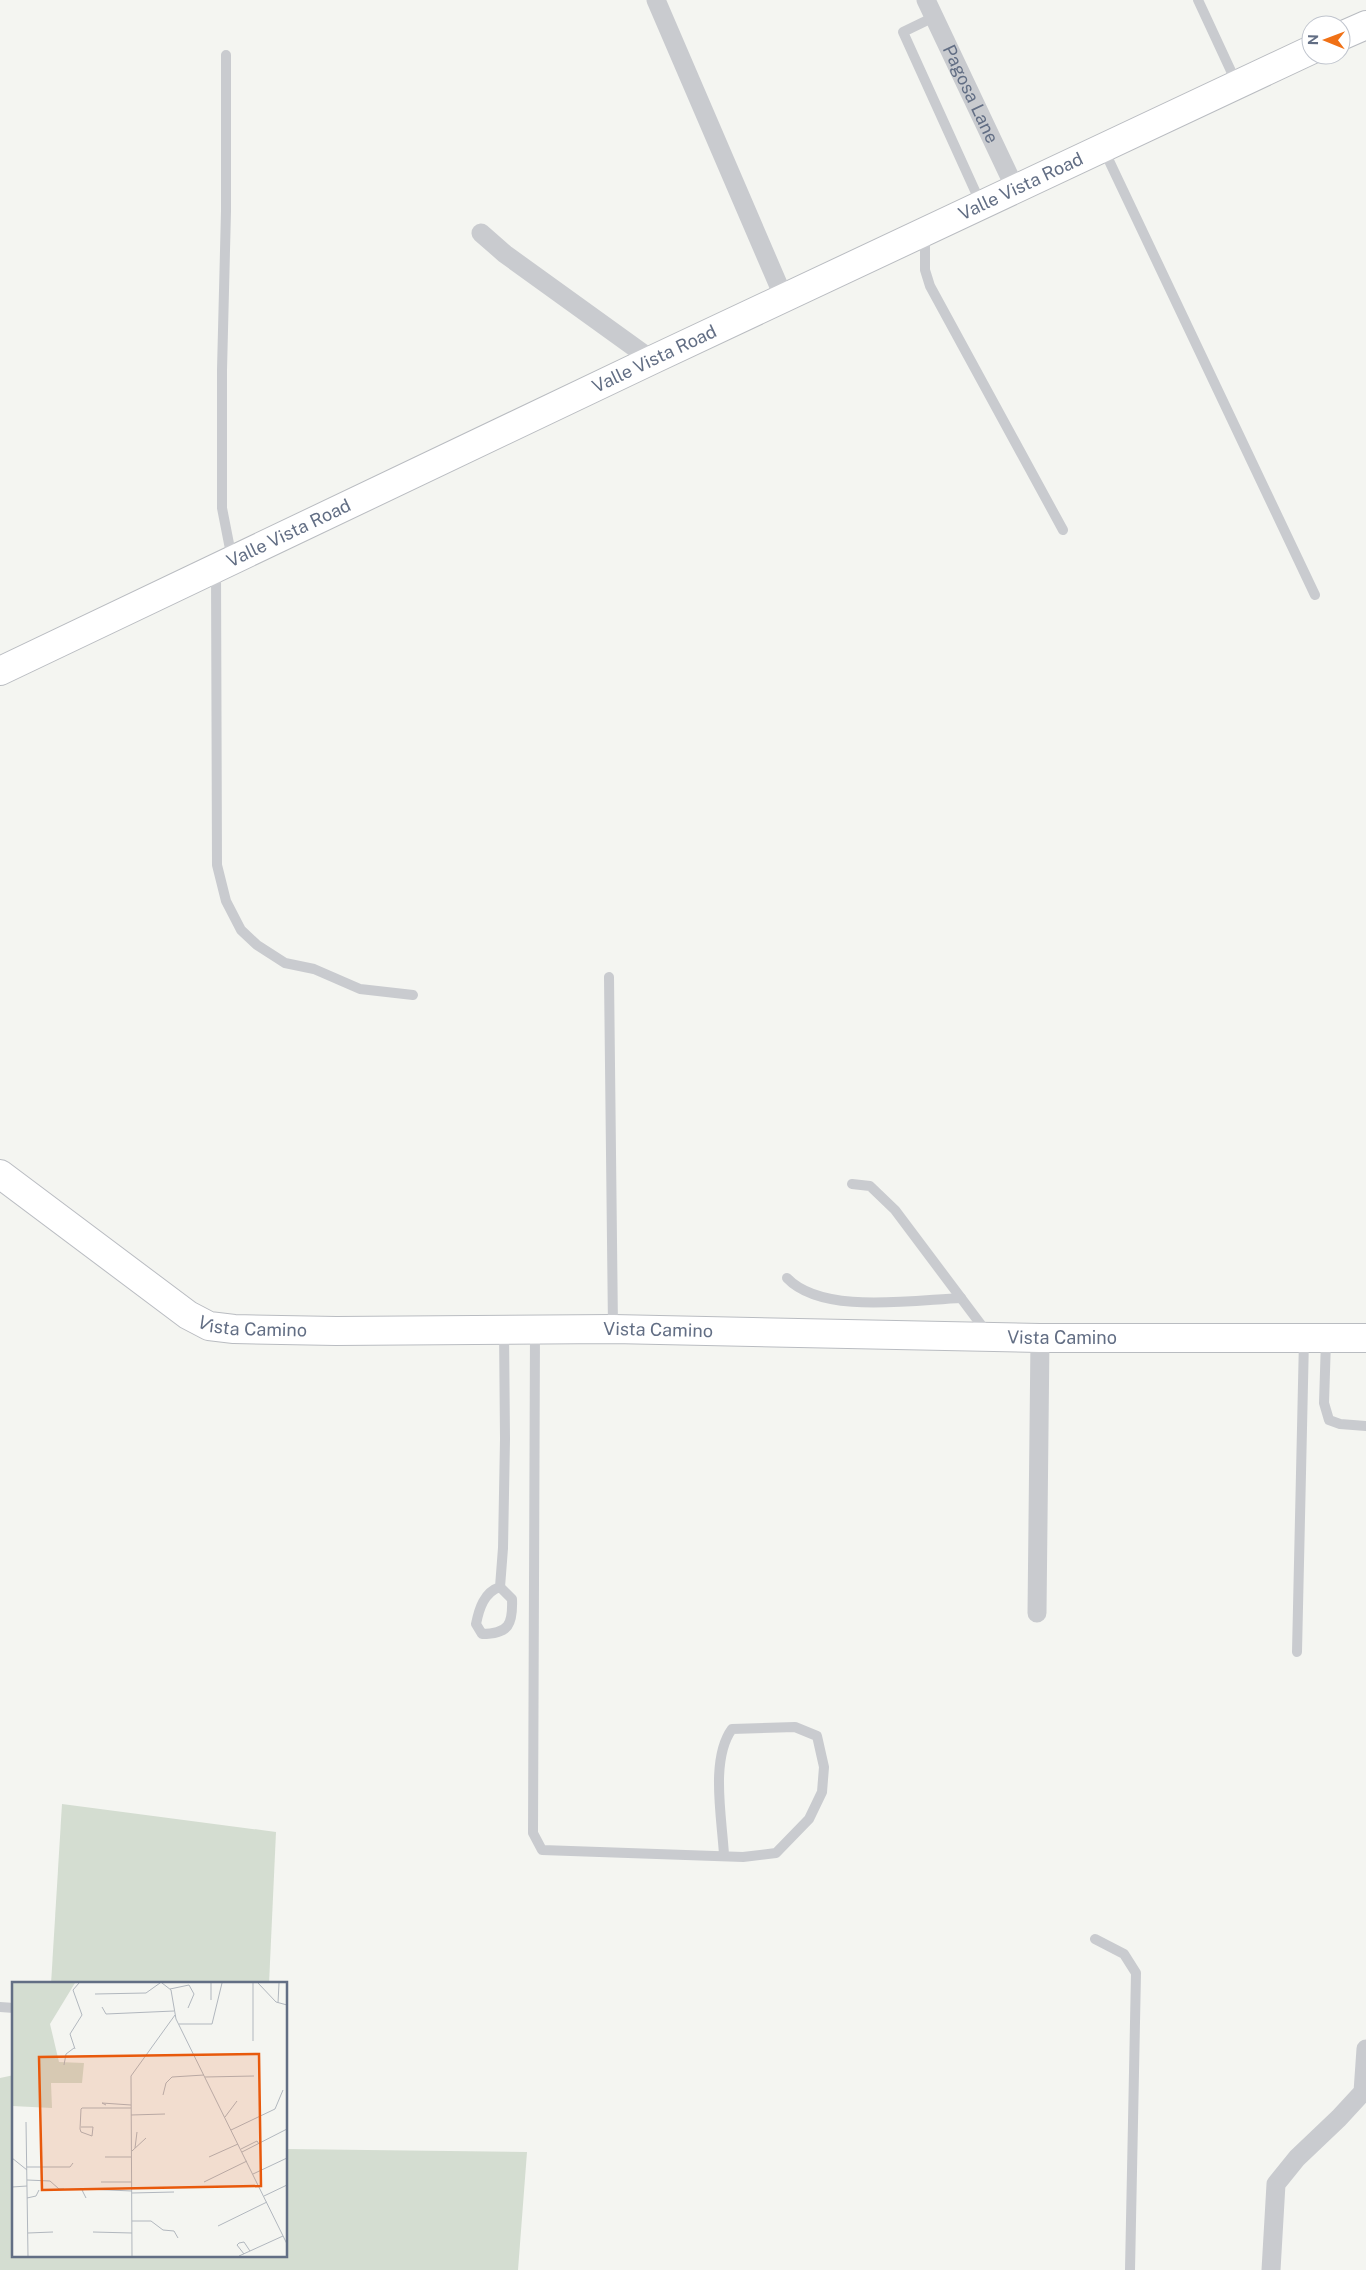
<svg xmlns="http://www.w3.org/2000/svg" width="1366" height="2270" font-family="'Public Sans',sans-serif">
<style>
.green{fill:#d4ddd1}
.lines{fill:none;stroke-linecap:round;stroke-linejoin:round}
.secondary-casing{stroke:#b9bcc1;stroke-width:30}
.lane{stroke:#c9cbcf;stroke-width:10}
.street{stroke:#c9cbcf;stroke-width:19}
.secondary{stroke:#fff;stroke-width:28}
.labels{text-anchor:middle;stroke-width:5;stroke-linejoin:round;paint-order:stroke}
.street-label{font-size:18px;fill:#626e84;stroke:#fff}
.inset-road{fill:none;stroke:#b1b7be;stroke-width:1}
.view{fill:#e8590c;fill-opacity:0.15;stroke:#e8590c;stroke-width:2.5}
.inset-edge{fill:none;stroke:#626e84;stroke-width:2.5}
</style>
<rect width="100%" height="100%" fill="#f4f5f1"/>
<g class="green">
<polygon points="62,1804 276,1832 269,1984 51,1984"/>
<polygon points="14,2075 14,2256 286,2256 286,2149 527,2152 518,2270 0,2270 0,2078"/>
</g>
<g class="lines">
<defs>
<g id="secondary">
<polyline points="1341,36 1366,25"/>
<path id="s2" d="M0,671L652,360L1311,50"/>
<path id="s3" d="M0,1174L188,1315L209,1326L234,1329L336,1331L613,1329L1040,1338H1366"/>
</g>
</defs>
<use href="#secondary" class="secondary-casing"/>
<g class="lane">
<polyline points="1198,0 1237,84"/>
<polyline points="934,17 903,32 981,204"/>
<polyline points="226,55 226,211 222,370 222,508 232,559"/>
<polyline points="1103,148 1315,595"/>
<polyline points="925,233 925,270 930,286 1063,530"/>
<polyline points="216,571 217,865 226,901 241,930 257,945 285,963 314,969 360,989 413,995"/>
<polyline points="609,977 613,1328"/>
<polyline points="852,1184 870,1186 895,1210 988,1334"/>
<path d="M787,1278C822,1315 913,1300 961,1298"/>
<path d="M535,1331L533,1833L542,1850L743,1857L776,1853L809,1819L822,1792L824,1767L817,1736L795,1727L732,1729C710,1759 722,1818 724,1855"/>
<polyline points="1326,1340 1324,1403 1329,1420 1340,1424 1366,1426"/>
<path d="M500,1587L512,1599C513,1624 509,1634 482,1634L476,1624C479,1609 484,1592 500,1587L503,1548L505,1439L504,1330"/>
<polyline points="1297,1652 1304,1339"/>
<polyline points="1095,1939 1124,1954 1136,1973 1130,2270"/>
<polyline points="0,2007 14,2008"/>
</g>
<g class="street">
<polyline points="656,0 784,298"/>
<path id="s1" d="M926,0L1015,188"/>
<polyline points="481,233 505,254 652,360"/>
<polyline points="1037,1613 1040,1338"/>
<polyline points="1271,2270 1276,2184 1297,2158 1339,2118 1363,2092 1366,2049"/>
</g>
<use href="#secondary" class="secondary"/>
</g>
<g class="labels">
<g class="street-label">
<text dy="6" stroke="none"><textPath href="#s1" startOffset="104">Pagosa Lane</textPath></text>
<text dy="6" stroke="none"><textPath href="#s2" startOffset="1130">Valle Vista Road</textPath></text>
<text dy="6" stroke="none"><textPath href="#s2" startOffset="725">Valle Vista Road</textPath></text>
<text dy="6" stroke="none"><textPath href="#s2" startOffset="320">Valle Vista Road</textPath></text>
<text dy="6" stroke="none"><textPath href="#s3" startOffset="302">Vista Camino</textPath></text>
<text dy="6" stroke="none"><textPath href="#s3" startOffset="708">Vista Camino</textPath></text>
<text dy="6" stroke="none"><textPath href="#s3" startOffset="1112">Vista Camino</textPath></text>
</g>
</g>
<g transform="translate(12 1982)">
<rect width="275" height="275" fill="#f4f5f1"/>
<path d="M0,1H63L38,42L47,80L72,81L70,101H39L40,126L0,124Z" fill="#d4ddd1"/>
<path class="inset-road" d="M150,1L159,8L164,37L275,262M246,1L264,20L275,23M158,7L177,3L182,12L176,26M83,12L134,11L148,1M199,18V1M266,21L267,1M90,25L94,32L162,29M167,42H200L210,1M241,59V1M63,67L58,52L70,33L61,8L67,1M52,83L54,72L62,66M193,95L242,94M151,113L154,101L160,95L192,93M94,123L90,121L119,123M119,133L153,132M213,135L225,119M14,140L16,274M69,145H81L80,154L69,150L68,147L69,127L70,126H119M219,148L263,127L271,108M123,166L125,150M229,167L245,159L247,162M120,169L134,156M230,170L275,147M93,175H119M197,175L226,162M0,176L15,188M15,185H58L61,181M241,192L275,176M15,198L38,199L47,207H52M89,200H120M192,200L235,179M0,205L15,204M120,211L162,210M252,214L275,203M15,216L24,214L27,208M74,216L70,208L75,207L120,209M120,239H139L151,248L162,249L166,256M206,244L255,220M81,250L120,251M16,251L41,250M232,272L225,263L227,261L232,260L238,269M120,274L119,94L163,33M227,274L271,254"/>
<path class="view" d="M247,72L249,204L30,208L27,75Z"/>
<rect width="275" height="275" class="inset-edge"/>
</g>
<g transform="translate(1326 40) rotate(271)"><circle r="24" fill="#ffffff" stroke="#c0c5ce"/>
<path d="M0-4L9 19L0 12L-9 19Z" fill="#f07116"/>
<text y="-8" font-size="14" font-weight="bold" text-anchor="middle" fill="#626e84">N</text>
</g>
</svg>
